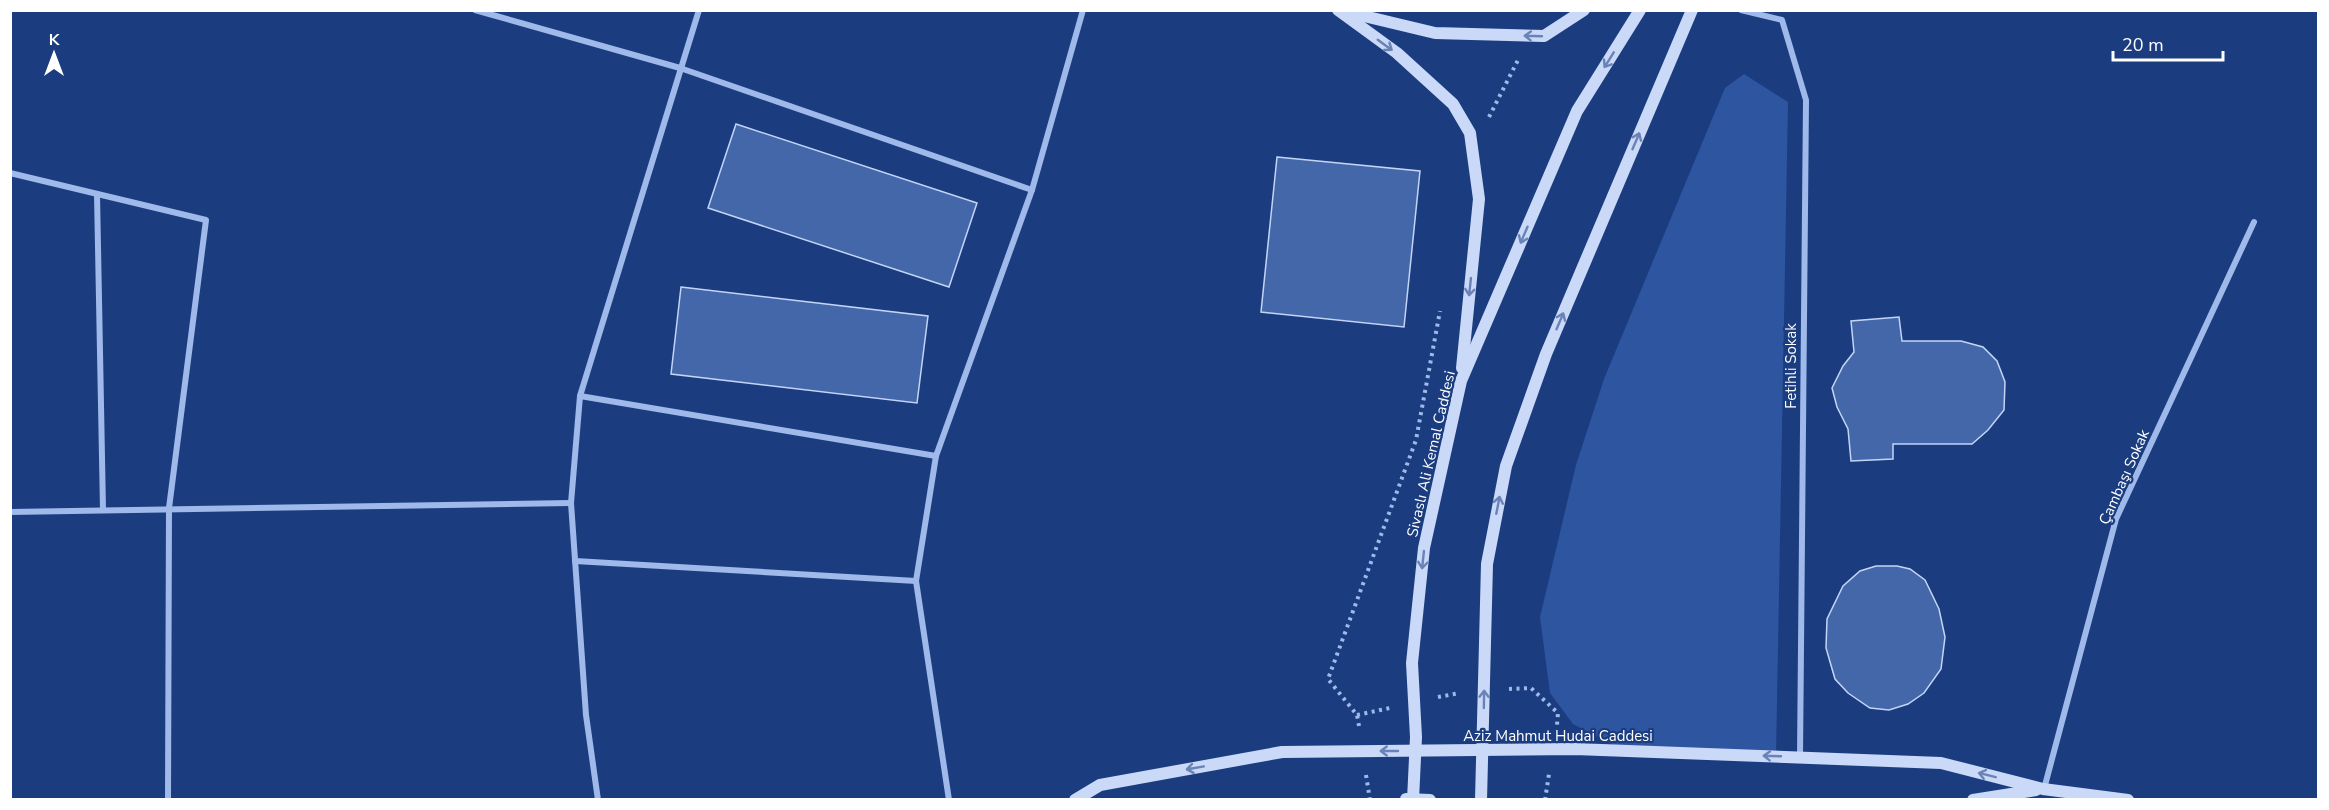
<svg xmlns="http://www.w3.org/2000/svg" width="2329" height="810" font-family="'Nunito Sans',sans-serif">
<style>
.green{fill:#2e559f}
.building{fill:#4467aa;stroke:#c3d5f7;stroke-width:1.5}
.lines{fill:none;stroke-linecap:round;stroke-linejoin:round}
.path{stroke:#9eb9ea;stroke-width:4;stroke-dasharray:3 4.5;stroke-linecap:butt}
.street{stroke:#9eb9ea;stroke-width:6}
.secondary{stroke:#cad9f7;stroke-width:12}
.oneway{stroke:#6a83b6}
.labels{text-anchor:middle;stroke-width:4.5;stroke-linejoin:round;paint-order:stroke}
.street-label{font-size:15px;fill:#fff;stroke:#1b3d80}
</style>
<rect width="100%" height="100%" fill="#1b3d80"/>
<polygon class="green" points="1744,74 1788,102 1776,755 1617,747 1573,724 1550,693 1540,617 1576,465 1604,379 1725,88"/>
<g class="building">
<polygon points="736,124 977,203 949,287 708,208"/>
<polygon points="1277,157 1420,171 1404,327 1261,312"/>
<polygon points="681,287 928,316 917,403 671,374"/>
<polygon points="1899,317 1902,341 1961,341 1983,347 1997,361 2005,382 2004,410 1988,430 1972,444 1893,444 1893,459 1851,461 1848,429 1837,407 1832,388 1843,366 1854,352 1851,321"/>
<polygon points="1876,566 1897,566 1910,569 1925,580 1939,609 1945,637 1941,669 1924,693 1908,704 1889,710 1870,708 1848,693 1835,679 1826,648 1827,619 1843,586 1860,571"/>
</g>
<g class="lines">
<g class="path">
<polyline points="1489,117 1518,60"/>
<polyline points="1509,689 1531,688 1558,713 1557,725"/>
<polyline points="1438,697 1460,693"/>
<polyline points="1357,715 1390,708"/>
<polyline points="1359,726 1357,715 1328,679 1416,440 1440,311"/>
<polyline points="1366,775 1370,800"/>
<polyline points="1545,800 1549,774"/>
</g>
<g class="street">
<polyline points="475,10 680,68 1032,190"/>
<polyline points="1741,10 1782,20 1806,100 1800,757"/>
<polyline points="10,173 206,220 169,508 168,800"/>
<polyline points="97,194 103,510"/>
<polyline points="580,396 936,456"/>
<polyline points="10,512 571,503"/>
<polyline points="575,561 916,581"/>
<polyline points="2044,789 2116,519 2254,222"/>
<polyline points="598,800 586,715 571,503 580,396 699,10"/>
<polyline points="949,800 916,581 936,456 1032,190 1083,10"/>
</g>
<g class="secondary">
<polyline points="1338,10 1397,53 1453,104 1470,133 1479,199 1462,368"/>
<polyline points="1343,11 1435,33 1544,36 1584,10"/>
<polyline points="1406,799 1430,800"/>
<polyline points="1075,800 1100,785 1282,752 1575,749 1941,763 2043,789 2128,800"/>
<polyline points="1413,800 1416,737 1412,663 1424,548 1461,381 1577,111 1640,10"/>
<polyline points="1481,800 1487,564 1506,466 1546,354 1692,10"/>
<polyline points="1973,800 2036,790"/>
</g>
</g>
<defs><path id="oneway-shaft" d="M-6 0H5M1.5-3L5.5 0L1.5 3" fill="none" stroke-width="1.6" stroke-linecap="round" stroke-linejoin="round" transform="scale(1.5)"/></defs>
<g class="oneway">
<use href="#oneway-shaft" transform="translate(1533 36) rotate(-178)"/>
<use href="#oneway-shaft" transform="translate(1385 45) rotate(36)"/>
<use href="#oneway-shaft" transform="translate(1609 60) rotate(122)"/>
<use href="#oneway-shaft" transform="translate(1636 141) rotate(-67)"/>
<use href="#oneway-shaft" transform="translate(1524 235) rotate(113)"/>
<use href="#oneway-shaft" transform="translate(1470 287) rotate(96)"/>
<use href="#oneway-shaft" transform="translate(1560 321) rotate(-67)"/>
<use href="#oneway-shaft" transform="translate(1498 505) rotate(-79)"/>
<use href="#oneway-shaft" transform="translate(1423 560) rotate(96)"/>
<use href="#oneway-shaft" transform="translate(1484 699) rotate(-89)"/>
<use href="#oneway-shaft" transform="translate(1389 751) rotate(180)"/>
<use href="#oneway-shaft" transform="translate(1772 756) rotate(-178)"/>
<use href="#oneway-shaft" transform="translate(1195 768) rotate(170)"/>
<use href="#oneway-shaft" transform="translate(1987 775) rotate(-166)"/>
</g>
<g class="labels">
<g class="street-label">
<text transform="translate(1791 366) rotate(-90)" y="5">Fetihli Sokak</text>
<text transform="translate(1431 454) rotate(-77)" y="5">Sivaslı Ali Kemal Caddesi</text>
<text transform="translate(2124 477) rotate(-66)" y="5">Çambaşı Sokak</text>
<text x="1558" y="741">Aziz Mahmut Hudai Caddesi</text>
</g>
</g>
<rect width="2329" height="810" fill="none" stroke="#ffffff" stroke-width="24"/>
<g transform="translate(54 54)" stroke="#1b3d80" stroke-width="4.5" paint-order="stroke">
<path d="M0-4.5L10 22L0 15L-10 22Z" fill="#ffffff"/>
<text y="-9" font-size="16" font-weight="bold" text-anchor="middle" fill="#ffffff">K</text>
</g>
<path d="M2113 51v9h110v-9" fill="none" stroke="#ffffff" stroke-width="3"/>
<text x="2122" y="51" font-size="18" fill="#ffffff" stroke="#1b3d80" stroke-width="4.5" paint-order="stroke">20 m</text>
</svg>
